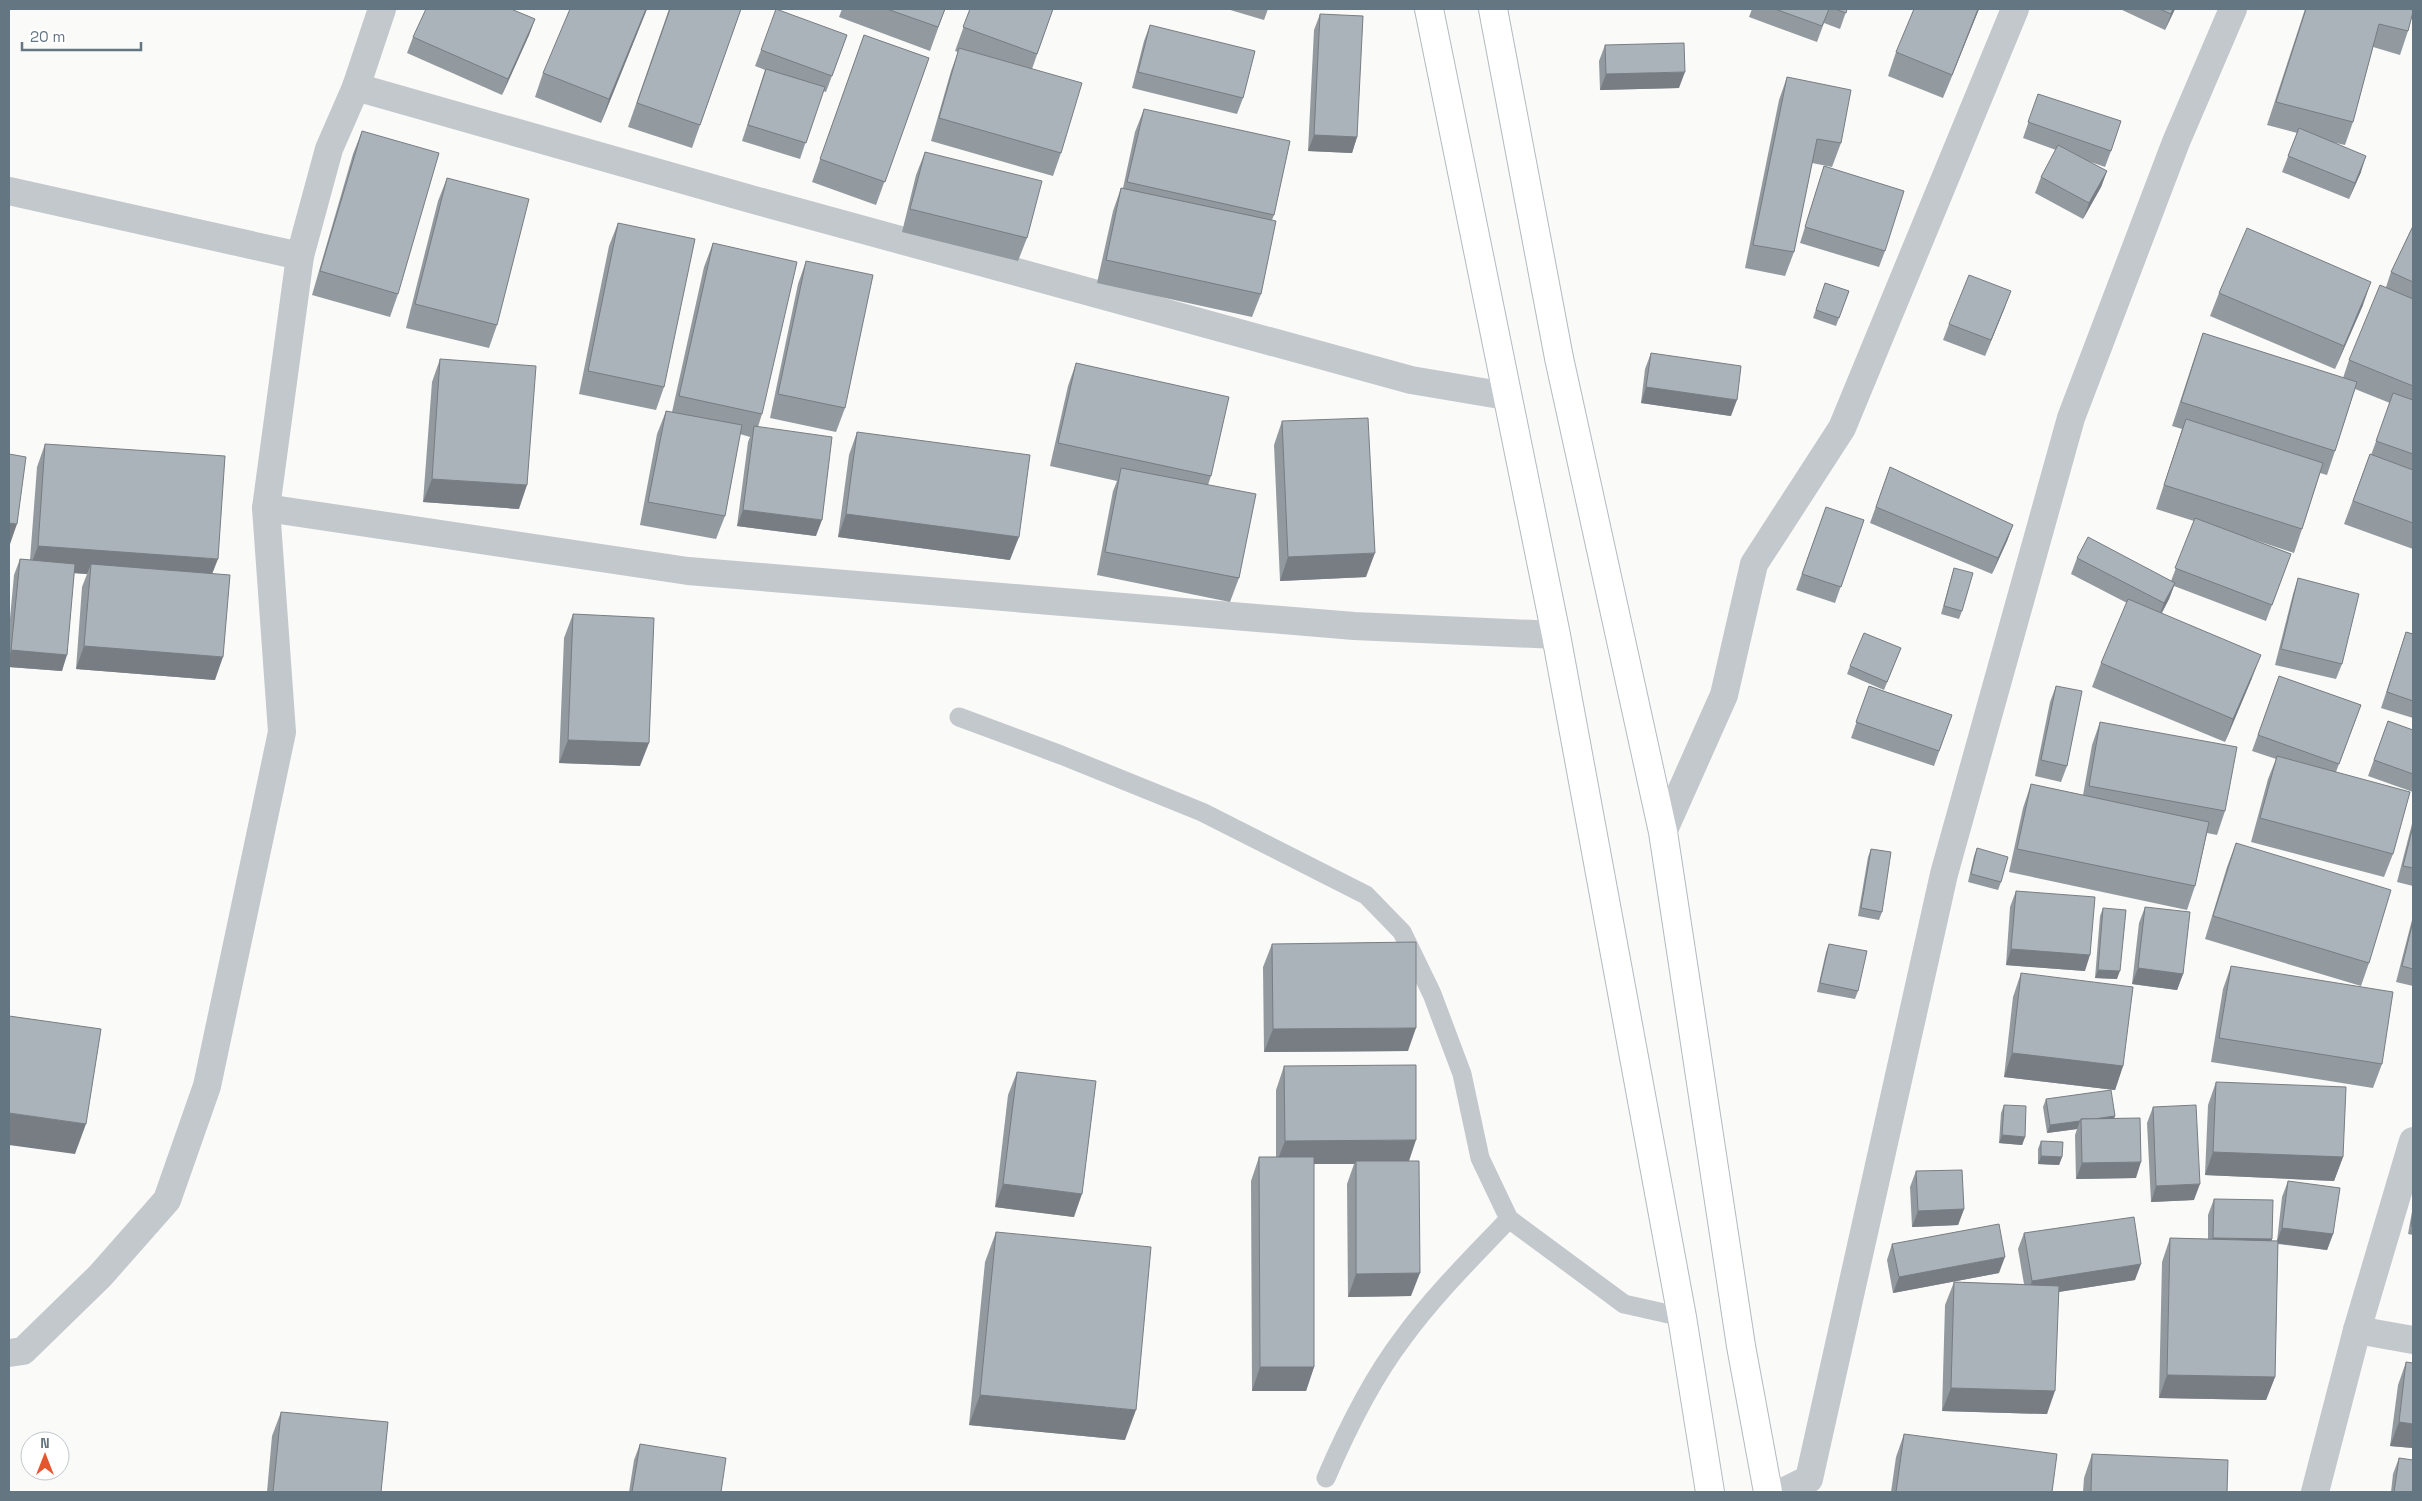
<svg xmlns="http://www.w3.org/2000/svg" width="2422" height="1501" font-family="'Space Grotesk',sans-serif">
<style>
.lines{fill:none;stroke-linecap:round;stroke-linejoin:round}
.secondary-casing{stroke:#b3babf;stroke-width:30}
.service{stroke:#c3c8cc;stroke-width:19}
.minor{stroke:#c3c8cc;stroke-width:28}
.secondary{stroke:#fff;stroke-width:28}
.wall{fill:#929a9f}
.shaded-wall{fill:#777d82}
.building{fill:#aab3b9;stroke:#777d82}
</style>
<rect width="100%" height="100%" fill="#fafaf8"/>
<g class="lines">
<defs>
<g id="secondary">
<polyline points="1429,9 1556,635 1682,1317 1710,1492"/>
<polyline points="1493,9 1559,358 1663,832 1741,1346 1768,1492"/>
</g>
</defs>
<use href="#secondary" class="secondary-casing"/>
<g class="service">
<polyline points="959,717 1061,755 1202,812 1366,895 1402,932 1432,994 1462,1074 1480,1158 1509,1219 1624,1304 1682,1317"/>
<path d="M1326,1478C1347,1429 1371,1380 1403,1338C1434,1295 1473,1257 1509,1219"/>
</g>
<g class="minor">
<polyline points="356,87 747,198 1411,380 1506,396"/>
<polyline points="9,191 300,256"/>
<polyline points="266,508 688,571 1354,626 1556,635"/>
<polyline points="1663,832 1724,695 1754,564 1842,428 2015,9"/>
<polyline points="2357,1330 2413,1340"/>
<polyline points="9,1353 23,1351 100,1276 167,1200 207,1086 282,732 266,508 300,256 329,149 356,87 382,9"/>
<polyline points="1783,1492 1809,1479 1944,874 2071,418 2176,142 2233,9"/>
<polyline points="2315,1492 2357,1330 2413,1141"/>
</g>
<use href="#secondary" class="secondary"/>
</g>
<g class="wall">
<polygon points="647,9 601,123 535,97 543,73"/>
<polygon points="669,9 741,9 692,148 628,127"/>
<polygon points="842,9 945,9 930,51 839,17"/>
<polygon points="970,9 1053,9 1032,69 1061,153 1053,176 931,141 951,71 958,52 955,51"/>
<polygon points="1227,9 1268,9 1264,20"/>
<polygon points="1752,9 1847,9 1840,29 1824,23 1817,42 1749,17"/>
<polygon points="1979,9 1943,98 1888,76 1896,52"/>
<polygon points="2120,9 2175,9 2165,30"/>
<polygon points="2305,9 2413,9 2408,31 2400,55 2373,47 2353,122 2345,145 2331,142 2361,172 2349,199 2282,172 2297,133 2267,125"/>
<polygon points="1320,14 1357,137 1352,153 1308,151 1314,30"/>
<polygon points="535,19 529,35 502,95 407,53 413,37"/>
<polygon points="1150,25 1243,98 1237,114 1132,88 1144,41"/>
<polygon points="847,35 826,92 823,91 800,159 742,141 765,70 755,66 761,50"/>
<polygon points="864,35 929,58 876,205 812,182"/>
<polygon points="1605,45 1679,88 1600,90 1599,61"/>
<polygon points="1787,77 1841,143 1832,167 1812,163 1794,252 1785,276 1745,268 1779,100"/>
<polygon points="2038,94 2111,151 2105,167 2088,161 2107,171 2101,187 2083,219 2035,193 2041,177 2056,150 2023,138"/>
<polygon points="1144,109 1274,215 1272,220 1261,294 1252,317 1097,283 1113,211 1121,188 1123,188 1135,132"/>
<polygon points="362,131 398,294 390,317 312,295 353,154"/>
<polygon points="925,152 1027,238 1018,261 902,232 916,175"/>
<polygon points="1824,166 1885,251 1879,267 1800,243 1819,182"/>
<polygon points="447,178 497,325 489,348 406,328 438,201"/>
<polygon points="618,223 664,387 656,410 579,394 609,246"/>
<polygon points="2413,226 2413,549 2344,524 2370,454 2371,455 2390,403 2355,389 2335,451 2327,475 2320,473 2302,529 2294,553 2246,537 2291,554 2266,621 2174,586 2169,599 2162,613 2252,678 2225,742 2092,687 2101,663 2127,603 2071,574 2077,558 2171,581 2194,521 2156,509 2182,429 2172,426 2195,356 2203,333 2343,378 2349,360 2386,287 2391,272"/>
<polygon points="713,243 762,414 758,427 816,536 737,526 748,442 750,437 740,434 725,516 716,539 640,525 657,434 666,411 672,412 704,267"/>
<polygon points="806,261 845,408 836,432 770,418 798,284"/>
<polygon points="1825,283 1849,291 1836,326 1813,318"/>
<polygon points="2219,293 2363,305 2335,369 2210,316"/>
<polygon points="2005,307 1985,356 1943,340 1949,324"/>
<polygon points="1651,353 1731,416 1641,403 1645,369"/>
<polygon points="440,359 519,509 423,502 432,382"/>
<polygon points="1076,363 1211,476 1208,485 1239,578 1230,602 1097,575 1113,491 1117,481 1050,466 1068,386"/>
<polygon points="1282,421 1366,577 1280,581 1274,445"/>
<polygon points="857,432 1010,560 838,537 849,455"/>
<polygon points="45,444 212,574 215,680 76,669 82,587 87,574 74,573 62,671 9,667 9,629 14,575 20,559 30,560 37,467"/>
<polygon points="1890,467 2013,525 2007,541 1992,574 1870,523"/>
<polygon points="1826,507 1864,520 1835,603 1796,590"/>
<polygon points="1954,568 1962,611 1959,619 1941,614"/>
<polygon points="2298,578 2342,664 2336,679 2275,665 2293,594"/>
<polygon points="573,614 640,766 559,763 564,638"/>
<polygon points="2406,632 2413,634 2413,718 2381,708"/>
<polygon points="1901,648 1884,690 1847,674 1850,666"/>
<polygon points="2279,676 2361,705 2336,772 2393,854 2384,877 2251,842 2268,779 2276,759 2252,751"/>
<polygon points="1869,686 1952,715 1934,766 1851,738"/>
<polygon points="2056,686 2067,766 2061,782 2035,776 2050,702"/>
<polygon points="2388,721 2413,730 2413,792 2368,776"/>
<polygon points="2100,722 2225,811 2217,835 2207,833 2195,886 2187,910 2009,872 2023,808 2031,784 2083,795 2092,745"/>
<polygon points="2413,820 2413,886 2397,882"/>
<polygon points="2236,843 2369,963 2361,986 2205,939 2227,867"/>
<polygon points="1977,848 2001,882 1998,890 1968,882 1974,856"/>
<polygon points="1871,849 1882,912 1879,920 1858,916 1868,857"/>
<polygon points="2016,891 2085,971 2006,965 2010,907"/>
<polygon points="2145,907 2183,974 2177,990 2132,984 2139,923"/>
<polygon points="2103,908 2117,979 2095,978 2100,916"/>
<polygon points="2413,916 2413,986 2396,982"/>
<polygon points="1272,944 1408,1051 1264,1052 1263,967"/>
<polygon points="1829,944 1858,991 1855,999 1817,992 1826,952"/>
<polygon points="2231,966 2382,1064 2373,1088 2211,1062 2223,989"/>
<polygon points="2021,973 2123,1066 2115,1090 2004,1077 2013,997"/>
<polygon points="1284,1066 1409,1161 1411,1296 1348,1297 1347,1184 1354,1164 1314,1164 1314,1367 1306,1391 1252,1391 1251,1181 1259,1157 1276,1157 1276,1090"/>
<polygon points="1017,1072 1074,1217 995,1207 1008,1095"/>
<polygon points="2216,1082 2343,1157 2334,1181 2205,1175 2208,1105"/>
<polygon points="2046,1099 2115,1116 2114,1118 2136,1178 2076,1179 2075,1135 2077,1129 2047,1133 2043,1107"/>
<polygon points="2004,1105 2025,1137 2022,1145 1999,1143 2001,1113"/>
<polygon points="2153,1107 2194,1200 2151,1202 2147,1123"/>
<polygon points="2041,1141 2062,1157 2059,1165 2038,1164 2038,1149"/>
<polygon points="1916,1171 1964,1209 1958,1225 1912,1227 1910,1187"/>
<polygon points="2288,1181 2333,1234 2327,1250 2278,1244 2275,1377 2266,1400 2159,1398 2162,1262 2170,1238 2208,1239 2208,1215 2214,1199 2272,1239 2271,1241 2277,1241 2282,1197"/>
<polygon points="2413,1206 2413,1235 2408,1234"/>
<polygon points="996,1232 1125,1440 969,1425 985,1262"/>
<polygon points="2024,1233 2135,1280 2059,1292 2047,1414 1942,1411 1945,1305 1954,1282 2024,1284 2018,1249"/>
<polygon points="1892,1244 1999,1273 1893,1293 1887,1260"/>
<polygon points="2406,1362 2413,1448 2390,1446 2398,1385"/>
<polygon points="281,1412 381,1492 267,1492 272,1436"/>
<polygon points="1904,1434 2052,1492 1891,1492 1896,1457"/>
<polygon points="640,1444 721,1492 629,1492 634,1460"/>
<polygon points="2092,1454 2227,1492 2083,1492 2084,1478"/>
<polygon points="2399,1458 2413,1492 2391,1492 2393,1474"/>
</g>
<g class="shaded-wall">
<polygon points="646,9 647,9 601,123 609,99"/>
<polygon points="1978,9 1979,9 1943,98 1952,75"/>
<polygon points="2173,9 2175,9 2165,30 2171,14"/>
<polygon points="535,19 529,35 502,95 508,79"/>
<polygon points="1685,72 1679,88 1600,90 1606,74"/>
<polygon points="1314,135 1357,137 1352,153 1308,151"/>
<polygon points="2366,156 2361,172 2349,199 2355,183"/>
<polygon points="2107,171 2101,187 2083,219 2089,203"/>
<polygon points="2371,282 2363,305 2335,369 2344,346"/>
<polygon points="2011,291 2005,307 1985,356 1991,340"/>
<polygon points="1646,387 1737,400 1731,416 1641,403"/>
<polygon points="432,479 527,485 519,509 423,502"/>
<polygon points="743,510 822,520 816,536 737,526"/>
<polygon points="846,514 1019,537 1010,560 838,537"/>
<polygon points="9,523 17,524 9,547"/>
<polygon points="2013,525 2007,541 1992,574 1998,558"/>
<polygon points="38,546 218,559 209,582 91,564 87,574 29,570"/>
<polygon points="1375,553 1366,577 1280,581 1288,557"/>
<polygon points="2175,583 2169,599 2158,619 2164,603"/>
<polygon points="84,646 223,657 215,680 76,669"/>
<polygon points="11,650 67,655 62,671 9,667 9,657"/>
<polygon points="2261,655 2252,678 2225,742 2233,719"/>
<polygon points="568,740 649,743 640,766 559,763"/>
<polygon points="2011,949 2090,955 2085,971 2006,965"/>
<polygon points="2138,968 2183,974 2177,990 2132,984"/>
<polygon points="2098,970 2120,971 2117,979 2095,978"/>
<polygon points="1416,1028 1408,1051 1264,1052 1273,1029"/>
<polygon points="2012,1053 2123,1066 2115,1090 2004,1077"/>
<polygon points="9,1113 86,1124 75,1154 9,1145"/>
<polygon points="2115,1116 2112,1124 2081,1120"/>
<polygon points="2080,1121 2077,1129 2047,1133 2050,1125"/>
<polygon points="2002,1135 2025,1137 2022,1145 1999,1143"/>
<polygon points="1416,1140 1408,1164 1356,1161 1354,1164 1276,1164 1285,1141"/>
<polygon points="2213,1152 2343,1157 2334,1181 2205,1175"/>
<polygon points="2041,1156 2062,1157 2059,1165 2038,1164"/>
<polygon points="2141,1162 2136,1178 2076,1179 2082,1163"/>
<polygon points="1003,1184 1082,1194 1074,1217 995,1207"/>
<polygon points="2200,1184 2194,1200 2151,1202 2156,1186"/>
<polygon points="1964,1209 1958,1225 1912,1227 1918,1211"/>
<polygon points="2282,1228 2333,1234 2327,1250 2276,1243"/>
<polygon points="2213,1238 2272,1239 2266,1255 2208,1254"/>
<polygon points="2005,1257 1999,1273 1893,1293 1899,1277"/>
<polygon points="2141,1264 2135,1280 2026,1297 2032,1281"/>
<polygon points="1420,1273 1411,1296 1348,1297 1356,1274"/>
<polygon points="1260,1367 1314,1367 1306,1391 1252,1391"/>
<polygon points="2167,1375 2275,1377 2266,1400 2159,1398"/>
<polygon points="1951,1388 2055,1391 2047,1414 1942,1411"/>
<polygon points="980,1395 1136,1410 1125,1440 969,1425"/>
<polygon points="2399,1422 2413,1424 2413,1448 2390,1446"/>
</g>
<g class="building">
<polygon points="426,9 511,9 535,19 508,79 413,37"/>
<polygon points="570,9 646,9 609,99 543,73"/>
<polygon points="670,9 741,9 700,125 637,103"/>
<polygon points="776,9 847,35 832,76 761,50"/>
<polygon points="887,9 945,9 938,27"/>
<polygon points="970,9 1053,9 1037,54 963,27"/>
<polygon points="1775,9 1829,9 1822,26"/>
<polygon points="1835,9 1847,9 1846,13"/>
<polygon points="1914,9 1978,9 1952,75 1896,52"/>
<polygon points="2160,9 2173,9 2171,14"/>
<polygon points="2306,9 2413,9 2413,12 2408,31 2379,24 2353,122 2276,102"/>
<polygon points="1320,14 1363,16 1357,137 1314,135"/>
<polygon points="1150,25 1255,51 1243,98 1138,72"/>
<polygon points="864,35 929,58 885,182 820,159"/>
<polygon points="1684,43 1685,72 1606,74 1605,45"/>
<polygon points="959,48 1082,83 1061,153 939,118"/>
<polygon points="766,69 825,87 806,143 748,125"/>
<polygon points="1787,77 1851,90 1841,143 1817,139 1794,252 1753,245"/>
<polygon points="2038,94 2121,121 2111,151 2028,122"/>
<polygon points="1144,109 1290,141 1274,215 1127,182"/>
<polygon points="2299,128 2366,156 2355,183 2288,156"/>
<polygon points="362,131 439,153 398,294 320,271"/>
<polygon points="2058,145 2107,171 2089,203 2041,177"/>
<polygon points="925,152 1042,181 1027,238 910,209"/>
<polygon points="1824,166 1904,191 1885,251 1805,227"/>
<polygon points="447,178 529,199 497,325 415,304"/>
<polygon points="1121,188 1276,221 1261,294 1106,260"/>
<polygon points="618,223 695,239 664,387 588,371"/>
<polygon points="2413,226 2413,282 2391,272"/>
<polygon points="2247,228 2371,282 2344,346 2219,293"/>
<polygon points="713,243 797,262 762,414 679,396"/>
<polygon points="806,261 873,275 845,408 778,394"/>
<polygon points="1969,275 2011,291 1991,340 1949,324"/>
<polygon points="1825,283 1849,291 1839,318 1816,310"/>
<polygon points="2380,285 2413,299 2413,386 2349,360"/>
<polygon points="2203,333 2357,382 2335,451 2181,402"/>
<polygon points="1651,353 1741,366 1737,400 1646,387"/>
<polygon points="440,359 536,366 527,485 432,479"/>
<polygon points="1076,363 1229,397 1211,476 1058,443"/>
<polygon points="2393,393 2413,400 2413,454 2376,441"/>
<polygon points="666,411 742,425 725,516 648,502"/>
<polygon points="1368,418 1375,553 1288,557 1282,421"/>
<polygon points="2186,419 2323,463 2302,529 2164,485"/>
<polygon points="754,426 832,437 822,520 743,510"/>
<polygon points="857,432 1030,455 1019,537 846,514"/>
<polygon points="45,444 225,456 218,559 38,546"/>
<polygon points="9,454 26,457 17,524 9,523"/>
<polygon points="2370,454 2413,470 2413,523 2353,501"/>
<polygon points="1890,467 2013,525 1998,558 1876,507"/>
<polygon points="1121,468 1256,494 1239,578 1105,552"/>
<polygon points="1826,507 1864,520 1841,587 1802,574"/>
<polygon points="2195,518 2291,554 2272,605 2175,568"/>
<polygon points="2088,537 2175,583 2164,603 2077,558"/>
<polygon points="20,559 75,564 67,655 11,650"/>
<polygon points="91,564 230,575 223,657 84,646"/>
<polygon points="1954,568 1973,573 1962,611 1944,606"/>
<polygon points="2298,578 2359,594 2342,664 2281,649"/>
<polygon points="2128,599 2261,655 2233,719 2101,663"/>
<polygon points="573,614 654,618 649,743 568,740"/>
<polygon points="2406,632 2413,634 2413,701 2387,692"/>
<polygon points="1864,633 1901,648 1887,682 1850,666"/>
<polygon points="2279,676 2361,705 2339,764 2258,735"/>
<polygon points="1869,686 1952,715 1939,751 1856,722"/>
<polygon points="2056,686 2082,691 2067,766 2041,760"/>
<polygon points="2388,721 2413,730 2413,774 2374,760"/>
<polygon points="2100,722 2237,747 2225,811 2089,786"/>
<polygon points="2277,756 2410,792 2393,854 2260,818"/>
<polygon points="2031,784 2209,822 2195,886 2017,849"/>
<polygon points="2413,826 2413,868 2403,866"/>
<polygon points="2236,843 2391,890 2369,963 2213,916"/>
<polygon points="1977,848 2008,857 2001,882 1971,874"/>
<polygon points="1871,849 1891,852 1882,912 1861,908"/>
<polygon points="2016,891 2095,897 2090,955 2011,949"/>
<polygon points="2145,907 2190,912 2183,974 2138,968"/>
<polygon points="2103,908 2126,910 2120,971 2098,970"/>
<polygon points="2413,921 2413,969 2402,966"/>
<polygon points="1416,942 1416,1028 1273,1029 1272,944"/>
<polygon points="1829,944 1867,951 1858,991 1820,983"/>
<polygon points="2231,966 2393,992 2382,1064 2219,1038"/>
<polygon points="2021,973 2133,987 2123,1066 2012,1053"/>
<polygon points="9,1016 101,1029 86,1124 9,1113"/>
<polygon points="1416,1065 1416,1140 1285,1141 1284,1066"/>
<polygon points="1017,1072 1096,1081 1082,1194 1003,1184"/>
<polygon points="2216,1082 2346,1087 2343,1157 2213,1152"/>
<polygon points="2111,1090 2115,1116 2094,1119 2081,1119 2080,1121 2050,1125 2046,1099"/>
<polygon points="2004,1105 2026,1106 2025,1137 2002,1135"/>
<polygon points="2196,1105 2200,1184 2156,1186 2153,1107"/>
<polygon points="2140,1118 2141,1162 2082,1163 2081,1119"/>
<polygon points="2041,1141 2063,1142 2062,1157 2041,1156"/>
<polygon points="1259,1157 1314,1157 1314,1367 1260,1367"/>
<polygon points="1356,1161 1419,1161 1420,1273 1356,1274"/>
<polygon points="1962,1170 1964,1209 1918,1211 1916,1171"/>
<polygon points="2288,1181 2340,1188 2333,1234 2282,1228"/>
<polygon points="2214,1199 2273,1200 2272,1239 2213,1238"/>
<polygon points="2413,1213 2413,1227 2411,1226"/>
<polygon points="2134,1217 2141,1264 2032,1281 2024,1233"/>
<polygon points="1999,1224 2005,1257 1899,1277 1892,1244"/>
<polygon points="996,1232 1151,1247 1136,1410 980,1395"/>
<polygon points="2170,1238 2278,1241 2275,1377 2167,1375"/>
<polygon points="1954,1282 2059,1286 2055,1391 1951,1388"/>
<polygon points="2406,1362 2413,1363 2413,1424 2399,1422"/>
<polygon points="281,1412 388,1422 381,1492 273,1492"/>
<polygon points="1904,1434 2057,1454 2052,1492 1896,1492"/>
<polygon points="640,1444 726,1458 721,1492 632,1492"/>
<polygon points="2092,1454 2228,1460 2227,1492 2091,1492"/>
<polygon points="2399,1458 2413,1460 2413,1492 2394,1492"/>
</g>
<rect width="2422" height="1501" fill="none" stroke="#657683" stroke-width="20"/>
<g transform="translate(45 1456)"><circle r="24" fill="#ffffff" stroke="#c1c8cd"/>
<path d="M0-4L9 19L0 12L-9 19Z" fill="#e4572e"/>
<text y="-8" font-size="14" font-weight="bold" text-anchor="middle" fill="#657683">N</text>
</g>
<path d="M22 42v8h119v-8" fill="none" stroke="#657683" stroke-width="2.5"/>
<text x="30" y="42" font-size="15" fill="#657683" stroke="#ffffff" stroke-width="4" paint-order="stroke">20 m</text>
</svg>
